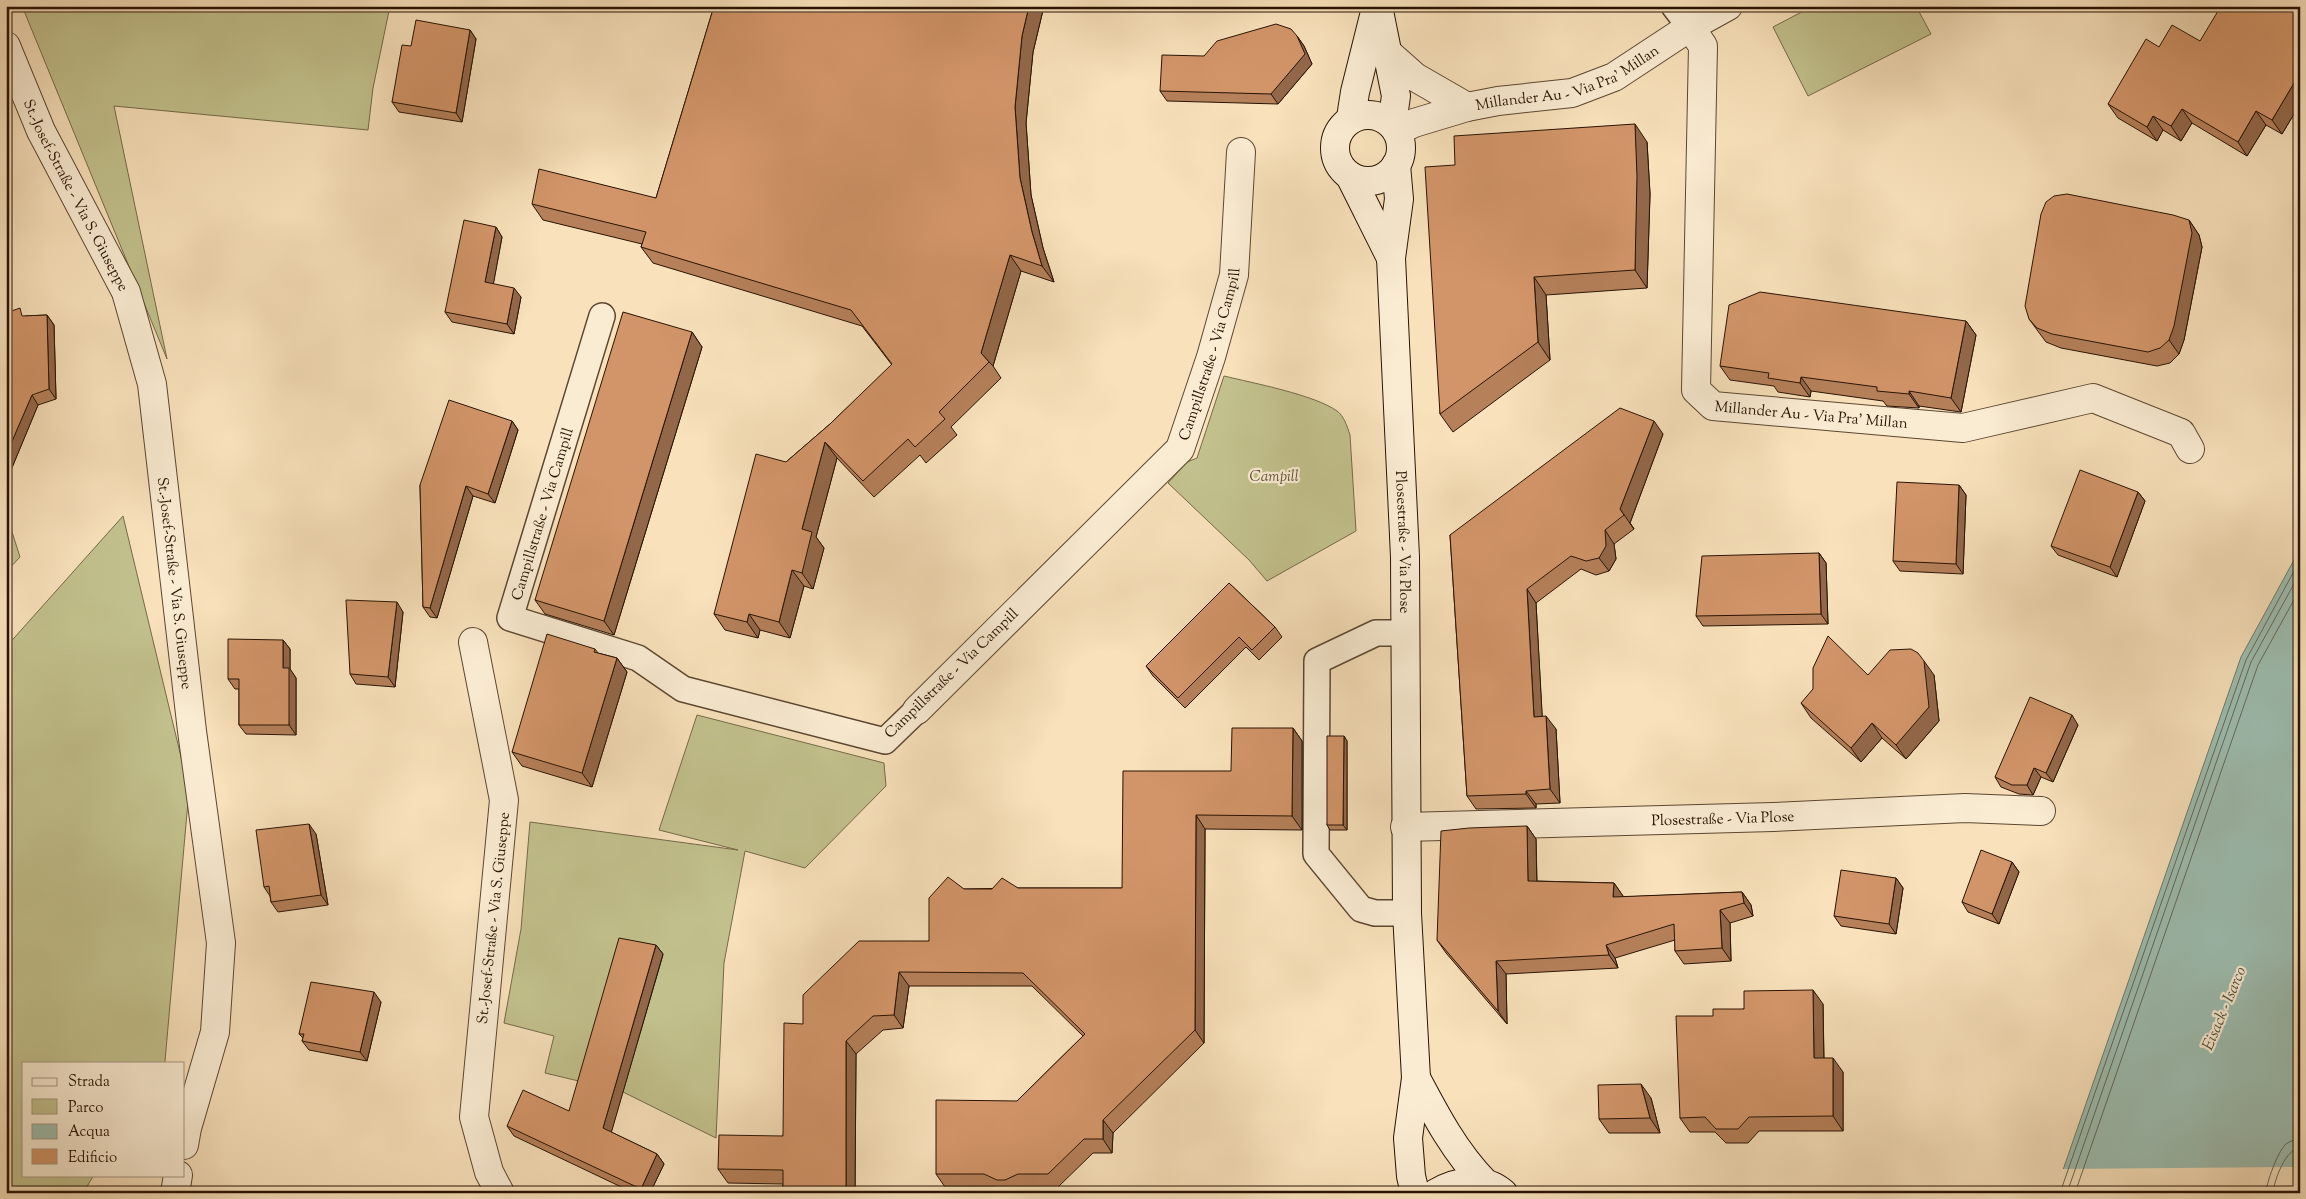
<svg xmlns="http://www.w3.org/2000/svg" width="2306" height="1199" font-family="'Sorts Mill Goudy',serif">
<style>
.green{fill:#c2c18d;stroke:#756a48}
.water{fill:#9dbeb1;stroke:#6e7a6b}
.pier{fill:#f8e1bb}
.lines{fill:none;stroke-linecap:round;stroke-linejoin:round}
.shore{stroke:#62685a;stroke-width:1}
.lane-casing{stroke:#5c4631;stroke-width:28}
.street-casing{stroke:#5c4631;stroke-width:30}
.secondary-casing{stroke:#281303;stroke-width:30}
.lane{stroke:#faecd3;stroke-width:25}
.street{stroke:#faecd3;stroke-width:28}
.secondary{stroke:#faecd3;stroke-width:28}
.wall{fill:#b5805a;stroke:#281303}
.shaded-wall{fill:#93684a;stroke:#281303}
.building{fill:#d29569;stroke:#281303}
.labels{text-anchor:middle;stroke-width:4.5;stroke-linejoin:round;paint-order:stroke}
.street-label{font-size:15px;fill:#281303;stroke:#faecd3}
.park-label{font-size:15px;font-style:italic;fill:#5e5033;stroke:#faecd3}
.water-label{font-size:16px;font-style:italic;fill:#514f40;stroke:#faecd3}
</style>
<rect width="100%" height="100%" fill="#f8e1bb"/>
<filter id="stains"><feTurbulence type="fractalNoise" baseFrequency=".004" numOctaves="4"/><feColorMatrix values="0 0 0 0 .2 0 0 0 0 .09 0 0 0 0 .02 0 0 0 .5 -.17"/></filter>
<radialGradient id="worn" r=".72"><stop offset=".6" stop-color="#630" stop-opacity="0"/><stop offset="1" stop-color="#630" stop-opacity=".3"/></radialGradient>
<g class="green">
<polygon points="22,6 390,6 373,88 368,130 114,106 167,359"/>
<polygon points="1813,6 1916,6 1931,34 1808,96 1773,27"/>
<path d="M1224,376C1253,383 1315,395 1337,411C1344,416 1347,426 1350,435L1356,531L1267,581L1249,560L1168,483L1187,462L1197,458Z"/>
<polygon points="6,513 20,557 6,572"/>
<polygon points="123,516 189,790 165,1061 164,1063 24,1063 24,1175 94,1175 83,1193 6,1193 6,647"/>
<polygon points="697,715 884,763 886,786 805,868 745,851 724,963 716,1138 623,1092 663,955 587,1083 545,1073 554,1036 504,1023 521,929 530,822 738,850 659,830"/>
</g>
<polygon class="water" points="2300,549 2300,1154 2284,1193 2055,1193 2241,657"/>
<polygon class="pier" points="2297,1167 2287,1193 2052,1193 2060,1169"/>
<g class="lines">
<g class="shore">
<polyline points="2060,1193 2246,660 2300,560"/>
<polyline points="2067,1193 2251,662 2300,573"/>
<polyline points="2075,1193 2258,665 2300,589"/>
<path d="M2266,1193C2266,1183 2278,1152 2285,1145C2289,1141 2294,1140 2300,1140"/>
<path d="M2273,1193C2274,1180 2286,1148 2300,1148"/>
</g>
<defs>
<g id="lane">
<polyline points="1674,6 1690,27"/>
<polyline points="602,316 510,618 638,658 683,689 885,741 917,710"/>
<polyline points="1405,633 1376,633 1317,661 1316,854 1361,909 1375,913 1407,913"/>
</g>
<g id="street">
<path id="s1" d="M1690,27L1703,46L1696,390L1713,406L1963,428L2093,398L2181,433L2190,449"/>
<path id="s2" d="M6,46L41,131L126,292L152,384L192,731L221,943L215,1032L187,1128L184,1145"/>
<polyline points="1388,53 1415,77 1467,107"/>
<path id="s3" d="M1397,131L1414,123L1467,107L1498,101L1572,93L1614,77L1690,27L1728,6"/>
<polyline points="473,642 504,800 474,1117 489,1172 500,1193"/>
<path id="s4" d="M917,710L1180,449L1211,357L1234,275L1241,152"/>
<path id="s5" d="M1405,827L1773,817L1965,808L2041,811"/>
<polyline points="175,1193 178,1175"/>
</g>
<g id="secondary">
<polyline points="1378,6 1396,96 1392,124"/>
<circle cx="1368" cy="148" r="33"/>
<polyline points="1351,118 1355,92 1376,8"/>
<path id="s6" d="M1396,165L1399,199L1391,258L1405,557L1407,913L1416,1078L1408,1138L1411,1176L1415,1193"/>
<polyline points="1350,176 1391,258"/>
<path d="M1416,1078C1436,1116 1455,1152 1485,1183"/>
<path d="M1436,1193C1456,1181 1483,1176 1503,1193"/>
</g>
</defs>
<use href="#lane" class="lane-casing"/>
<use href="#street" class="street-casing"/>
<use href="#secondary" class="secondary-casing"/>
<use href="#lane" class="lane"/>
<use href="#street" class="street"/>
<use href="#secondary" class="secondary"/>
</g>
<g class="wall">
<polygon points="714,6 1044,6 1033,52 1026,123 1031,195 1043,248 1054,282 1021,271 993,366 1001,378 951,427 957,435 926,463 920,455 874,497 837,458 816,537 824,548 813,589 804,586 790,638 760,630 758,638 725,630 714,614 786,462 830,424 892,365 862,326 653,263 641,247 642,244 543,220 532,204 656,198"/>
<polygon points="2300,6 2300,104 2282,134 2266,125 2247,156 2192,123 2181,141 2163,130 2157,141 2118,118 2108,104 2159,47 2200,41"/>
<polygon points="470,30 476,39 462,122 399,112 392,102 411,46"/>
<polygon points="1297,36 1304,46 1312,64 1278,104 1167,101 1160,91 1204,56"/>
<polygon points="1647,142 1650,194 1647,288 1546,295 1550,360 1453,432 1440,414 1455,165"/>
<polygon points="2189,220 2199,235 2202,247 2184,340 2179,354 2170,363 2157,366 2061,348 2046,342 2029,319"/>
<polygon points="496,227 502,237 493,284 521,297 514,334 452,322 445,312"/>
<polygon points="47,315 54,325 56,399 38,405 11,470 25,316"/>
<polygon points="1966,321 1976,335 1961,412 1919,406 1919,408 1887,406 1883,401 1811,391 1810,397 1778,392 1774,386 1730,380 1720,366"/>
<polygon points="692,332 702,347 614,635 545,614 535,600"/>
<polygon points="512,421 518,430 495,503 473,496 437,618 430,617 423,607 420,485"/>
<polygon points="1663,434 1630,523 1634,529 1614,544 1616,559 1609,571 1596,575 1581,569 1536,603 1542,716 1556,729 1560,803 1536,804 1536,808 1476,809 1467,796 1450,535"/>
<polygon points="1959,485 1966,495 1963,574 1900,571 1893,561"/>
<polygon points="2138,492 2145,501 2117,577 2058,555 2051,546"/>
<polygon points="1819,553 1826,563 1828,624 1703,626 1696,616"/>
<polygon points="1229,583 1275,627 1282,637 1259,660 1246,647 1185,708 1153,676 1146,666"/>
<polygon points="403,612 395,687 356,684 350,674"/>
<polygon points="283,640 290,649 290,669 296,678 296,735 246,734 239,725 239,689 235,689 228,679"/>
<polygon points="595,649 598,653 617,658 627,672 592,787 522,766 512,752"/>
<polygon points="1868,675 1934,675 1939,721 1906,759 1882,738 1861,762 1811,718 1801,703"/>
<polygon points="2078,725 2053,782 2041,777 2033,795 2019,794 2001,787 1995,777"/>
<polygon points="1293,728 1302,741 1302,830 1205,829 1204,1043 1113,1133 1112,1153 1093,1153 1057,1188 1027,1188 1016,1193 1005,1193 994,1187 945,1187 936,1174 1017,1101 1083,1036 1032,986 909,986 903,1028 883,1030 856,1054 855,1193 783,1193 783,1184 728,1183 718,1169 783,1136 803,1024 929,941 964,889 1018,888 1122,888 1231,771"/>
<polygon points="1344,736 1347,741 1347,830 1330,830 1327,825"/>
<polygon points="1527,826 1536,839 1537,881 1614,883 1623,896 1623,897 1742,892 1751,905 1753,916 1730,923 1731,961 1684,964 1675,951 1675,940 1615,958 1618,968 1506,974 1507,1024 1446,953 1437,940"/>
<polygon points="316,834 328,905 278,912 271,902 270,896 264,887"/>
<polygon points="2012,862 2019,872 1999,924 1968,912 1962,902"/>
<polygon points="1896,878 1903,888 1896,934 1841,926 1834,916"/>
<polygon points="656,945 663,954 611,1132 657,1154 664,1164 650,1193 634,1193 514,1136 507,1126 569,1111"/>
<polygon points="381,1002 367,1061 309,1050 302,1041 303,1038 299,1034"/>
<polygon points="1823,1004 1824,1058 1843,1072 1843,1131 1759,1131 1748,1143 1726,1143 1715,1132 1690,1132 1680,1118 1713,1016 1744,1009"/>
<polygon points="1651,1098 1660,1133 1609,1133 1599,1119"/>
</g>
<g class="shaded-wall">
<polygon points="1029,6 1044,6 1033,52 1026,123 1031,195 1043,248 1054,282 1042,266 1032,232 1020,178 1015,107 1022,36"/>
<polygon points="470,30 476,39 462,122 456,113"/>
<polygon points="1297,36 1304,46 1312,64 1278,104 1271,94"/>
<polygon points="2300,73 2300,104 2282,134 2272,120"/>
<polygon points="2182,109 2192,123 2181,141 2171,126"/>
<polygon points="2256,111 2266,125 2247,156 2238,142"/>
<polygon points="2153,116 2163,130 2157,141 2147,127"/>
<polygon points="1635,124 1647,142 1650,194 1647,288 1635,270"/>
<polygon points="2189,220 2199,235 2202,247 2184,340 2179,354 2169,340"/>
<polygon points="496,227 502,237 492,292 485,282"/>
<polygon points="1010,255 1021,271 993,366 989,362 981,353"/>
<polygon points="1534,277 1546,295 1550,360 1538,342"/>
<polygon points="514,288 521,297 514,334 507,324"/>
<polygon points="47,315 54,325 56,399 49,389"/>
<polygon points="1966,321 1976,335 1961,412 1951,398"/>
<polygon points="692,332 702,347 614,635 604,621"/>
<polygon points="1801,377 1811,391 1810,397 1800,383"/>
<polygon points="1909,391 1919,406 1919,408 1909,394"/>
<polygon points="32,395 38,405 11,470 6,463 6,455"/>
<polygon points="512,421 518,430 495,503 488,494"/>
<polygon points="1654,421 1663,434 1630,523 1634,529 1620,509"/>
<polygon points="825,442 837,458 816,537 824,548 813,589 802,573 802,529"/>
<polygon points="1959,485 1966,495 1963,574 1956,564"/>
<polygon points="466,486 473,496 437,618 430,608"/>
<polygon points="2138,492 2145,501 2117,577 2110,567"/>
<polygon points="1605,530 1614,544 1616,559 1609,571 1599,558"/>
<polygon points="1819,553 1826,563 1828,624 1821,614"/>
<polygon points="792,570 804,586 790,638 779,622"/>
<polygon points="1527,589 1536,603 1543,730 1534,717"/>
<polygon points="397,602 403,612 395,687 388,677"/>
<polygon points="749,614 760,630 758,638 747,622"/>
<polygon points="283,640 290,649 290,669 296,678 296,735 289,725 283,668"/>
<polygon points="617,658 627,672 592,787 582,773"/>
<polygon points="1924,661 1934,675 1939,721 1906,759 1896,745"/>
<polygon points="2072,715 2078,725 2053,782 2046,773"/>
<polygon points="1546,716 1556,729 1560,803 1550,789"/>
<polygon points="1872,723 1882,738 1861,762 1851,748"/>
<polygon points="1293,728 1302,741 1302,830 1292,816"/>
<polygon points="1344,736 1347,741 1347,830 1343,825"/>
<polygon points="2034,768 2041,777 2033,795 2027,785"/>
<polygon points="1526,791 1536,804 1536,808 1526,794"/>
<polygon points="1196,815 1205,829 1204,1043 1195,1030"/>
<polygon points="309,824 316,834 328,905 321,895"/>
<polygon points="1527,826 1536,839 1537,894 1528,881"/>
<polygon points="2012,862 2019,872 1999,924 1992,914"/>
<polygon points="1896,878 1903,888 1896,934 1889,924"/>
<polygon points="1614,883 1623,896 1623,910 1613,897"/>
<polygon points="1742,892 1751,905 1753,916 1744,903"/>
<polygon points="1720,910 1730,923 1731,961 1722,948"/>
<polygon points="656,945 663,954 610,1137 603,1128"/>
<polygon points="1606,945 1615,958 1618,968 1609,955"/>
<polygon points="1496,961 1506,974 1507,1024 1498,1011"/>
<polygon points="899,972 909,986 903,1028 894,1015"/>
<polygon points="1813,990 1823,1004 1824,1072 1814,1058"/>
<polygon points="374,992 381,1002 367,1061 360,1052"/>
<polygon points="846,1041 856,1054 855,1193 846,1193"/>
<polygon points="1833,1058 1843,1072 1843,1131 1833,1116"/>
<polygon points="1641,1084 1651,1098 1660,1133 1650,1118"/>
<polygon points="1103,1120 1113,1133 1112,1153 1103,1139"/>
<polygon points="657,1154 664,1164 650,1193 643,1193 641,1189"/>
</g>
<g class="building">
<polygon points="714,6 1029,6 1022,36 1015,107 1020,178 1032,232 1042,266 1010,255 981,353 989,362 939,412 945,419 915,447 908,439 863,481 825,442 802,529 812,532 802,573 792,570 779,622 749,614 747,622 714,614 756,454 786,462 830,424 892,364 851,310 641,247 646,232 532,204 539,169 656,198"/>
<polygon points="2221,6 2300,6 2300,73 2272,120 2256,111 2238,142 2182,109 2171,126 2153,116 2147,127 2108,104 2146,39 2159,47 2172,25 2200,41"/>
<polygon points="416,20 470,30 456,113 392,102 402,45 411,46"/>
<polygon points="1276,24 1291,29 1297,36 1305,54 1271,94 1160,91 1162,55 1204,56 1217,41"/>
<polygon points="1635,124 1637,176 1635,270 1534,277 1538,342 1440,414 1425,167 1455,165 1454,136"/>
<polygon points="2067,194 2173,215 2189,220 2192,233 2174,326 2169,340 2160,348 2148,352 2052,334 2037,328 2029,319 2025,306 2041,214 2046,202 2054,196"/>
<polygon points="464,220 496,227 485,282 514,288 507,324 445,312"/>
<polygon points="1760,292 1966,321 1951,398 1909,391 1909,394 1877,391 1877,387 1801,377 1800,383 1768,378 1769,373 1720,366 1729,305"/>
<polygon points="20,308 22,316 47,315 49,389 32,395 6,455 6,313"/>
<polygon points="623,312 692,332 604,621 535,600"/>
<polygon points="449,400 512,421 488,494 466,486 430,608 423,607 420,485"/>
<polygon points="1620,408 1654,421 1620,509 1624,515 1605,530 1606,546 1599,558 1586,561 1571,556 1527,589 1534,717 1546,716 1550,789 1526,791 1526,794 1467,796 1450,535"/>
<polygon points="2080,470 2138,492 2110,567 2051,546"/>
<polygon points="1897,482 1959,485 1956,564 1893,561"/>
<polygon points="1819,553 1821,614 1696,616 1702,556"/>
<polygon points="1229,583 1275,627 1252,650 1239,637 1178,698 1146,666"/>
<polygon points="346,600 397,602 388,677 350,674"/>
<polygon points="547,634 595,649 594,652 617,658 582,773 512,752"/>
<polygon points="1828,636 1868,675 1890,650 1911,649 1918,653 1924,661 1929,707 1896,745 1872,723 1851,748 1801,703 1813,689 1813,668"/>
<polygon points="228,639 283,640 283,668 289,668 289,725 239,725 239,679 228,679"/>
<polygon points="2030,697 2072,715 2046,773 2034,768 2027,785 2012,785 1995,777"/>
<polygon points="1232,728 1293,728 1292,816 1196,815 1195,1030 1103,1120 1103,1139 1084,1139 1048,1174 1018,1174 1005,1180 997,1180 984,1174 936,1174 936,1100 1017,1101 1085,1034 1023,973 899,972 894,1015 873,1016 846,1041 846,1193 783,1193 783,1170 718,1169 719,1135 783,1136 784,1023 803,1024 803,995 859,941 929,941 929,898 948,877 964,889 992,889 1002,878 1018,888 1122,888 1123,771 1231,771"/>
<polygon points="1327,736 1344,736 1343,825 1327,825"/>
<polygon points="309,824 321,895 271,902 269,886 264,887 256,830"/>
<polygon points="1527,826 1528,881 1614,883 1613,897 1742,892 1744,903 1720,910 1722,948 1675,951 1674,924 1606,945 1609,955 1496,961 1498,1011 1437,940 1441,831 1469,828"/>
<polygon points="1981,850 2012,862 1992,914 1962,902"/>
<polygon points="1841,870 1896,878 1889,924 1834,916"/>
<polygon points="619,938 656,945 603,1128 657,1154 641,1189 507,1126 523,1090 569,1111"/>
<polygon points="311,982 374,992 360,1052 302,1041 304,1034 299,1034"/>
<polygon points="1813,990 1814,1058 1833,1058 1833,1116 1749,1117 1738,1129 1716,1129 1705,1117 1680,1118 1676,1016 1713,1016 1713,1009 1744,1009 1744,991"/>
<polygon points="1641,1084 1650,1118 1599,1119 1598,1085"/>
</g>
<g class="labels">
<g class="street-label">
<text dy="5" stroke="none"><textPath href="#s3" startOffset="180">Millander Au - Via Pra' Millan</textPath></text>
<text dy="5" stroke="none"><textPath href="#s2" startOffset="165">St.-Josef-Straße - Via S. Giuseppe</textPath></text>
<text dy="5" stroke="none"><textPath href="#s4" startOffset="470">Campillstraße - Via Campill</textPath></text>
<text dy="5" stroke="none"><textPath href="#s1" startOffset="489">Millander Au - Via Pra' Millan</textPath></text>
<text transform="translate(542 514) rotate(-73)" y="5">Campillstraße - Via Campill</text>
<text dy="5" stroke="none"><textPath href="#s6" startOffset="378">Plosestraße - Via Plose</textPath></text>
<text dy="5" stroke="none"><textPath href="#s2" startOffset="570">St.-Josef-Straße - Via S. Giuseppe</textPath></text>
<text transform="translate(951 673) rotate(-44)" y="5">Campillstraße - Via Campill</text>
<text dy="5" stroke="none"><textPath href="#s5" startOffset="318">Plosestraße - Via Plose</textPath></text>
<text transform="translate(493 918) rotate(-84)" y="5">St.-Josef-Straße - Via S. Giuseppe</text>
</g>
<g class="park-label">
<text x="1274" y="481">Campill</text>
</g>
<g class="water-label">
<text transform="translate(2223 1008) rotate(-67)" y="6">Eisack - Isarco</text>
</g>
</g>
<rect width="2306" height="1199" fill="none" stroke="#f8e1bb" stroke-width="25"/>
<rect x="8" y="8" width="2291" height="1184" fill="none" stroke="#281303" stroke-width="2.5"/>
<rect x="12" y="12" width="2281" height="1174" fill="none" stroke="#281303"/>
<rect x="22" y="1062" width="162" height="115" fill="#faecd3" stroke="#a69580"/>
<rect x="32" y="1078" width="25" height="8" fill="#faecd3" stroke="#a69580"/>
<text x="68" y="1086" font-size="15" fill="#281303">Strada</text>
<rect x="32" y="1099" width="25" height="15" fill="#c2c18d" stroke="#a69580"/>
<text x="68" y="1112" font-size="15" fill="#281303">Parco</text>
<rect x="32" y="1124" width="25" height="15" fill="#9dbeb1" stroke="#a69580"/>
<text x="68" y="1136" font-size="15" fill="#281303">Acqua</text>
<rect x="32" y="1149" width="25" height="15" fill="#d29569" stroke="#a69580"/>
<text x="68" y="1162" font-size="15" fill="#281303">Edificio</text>
<rect width="100%" height="100%" filter="url(#stains)"/>
<rect width="100%" height="100%" fill="url(#worn)"/>
</svg>
